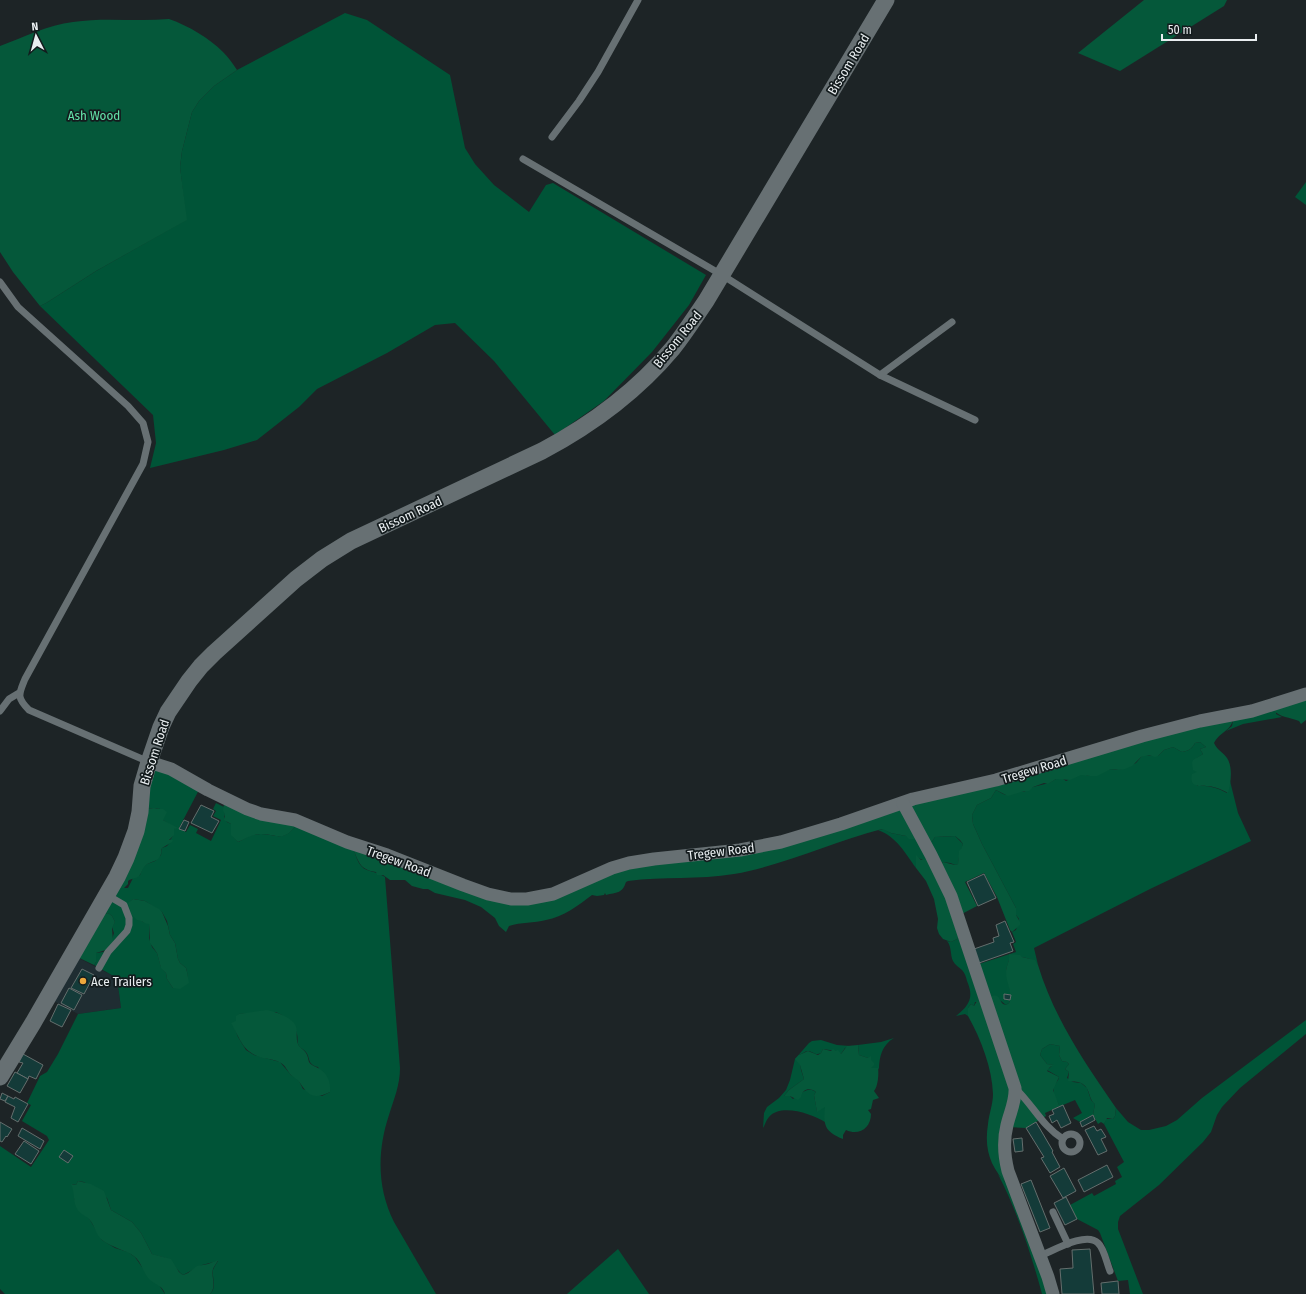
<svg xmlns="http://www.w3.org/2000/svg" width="1306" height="1294" font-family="'Fira Sans Condensed',sans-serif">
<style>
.built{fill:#1f2d32}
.green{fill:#005437;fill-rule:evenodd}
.forest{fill:#05583a}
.building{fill:#143b39;stroke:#646e6d}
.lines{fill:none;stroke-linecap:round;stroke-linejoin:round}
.service{stroke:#677073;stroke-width:7}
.minor{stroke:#677073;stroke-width:13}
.tertiary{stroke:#677073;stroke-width:17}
.poi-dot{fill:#eda83c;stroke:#131b1d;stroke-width:1.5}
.labels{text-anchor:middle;stroke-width:3.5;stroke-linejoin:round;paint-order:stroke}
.street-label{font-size:13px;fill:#e9eef0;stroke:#131b1d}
.park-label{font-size:13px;fill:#62e1a8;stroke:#131b1d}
.poi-label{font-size:13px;fill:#e9eef0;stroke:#131b1d;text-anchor:start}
</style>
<rect width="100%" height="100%" fill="#1d2426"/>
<polygon class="built" points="73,955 117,978 121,1008 78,1014 48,998"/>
<g class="green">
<polygon points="345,13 367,20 450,75 465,148 475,164 494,185 529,212 546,185 553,183 706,275 689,305 652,352 604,401 555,435 494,361 455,323 435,325 387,353 317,389 299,407 257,440 224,450 150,468 156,443 153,415 40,306 46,303 96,271 186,220 180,167 182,151 192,112 199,101 214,86 237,70"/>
<polygon points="1306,182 1306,205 1295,197"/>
<polygon points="1277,705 1276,714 1282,717 1243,724 1226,731 1232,726 1234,715"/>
<path d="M1200,742L1206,747L1200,749L1203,754L1197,758L1198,772L1197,786C1208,785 1218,788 1227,793L1230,781L1238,813L1251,841L1150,889L1034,948L1038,965C1033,957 1024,959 1017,955L1010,957L1006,970L1011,995L1009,1003L1006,1005L1001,1001L990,998L976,965L1016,952L1013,944L1016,942L1012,932L1016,930L1019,919L1016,915V908L982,844L973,824L972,815L977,805L991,798L996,790C1013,801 1011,790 1024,792L1033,787L1049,783L1056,779H1063L1066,781L1081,774L1090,776L1111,769L1119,770L1136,763L1141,757L1145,755L1158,756L1164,750L1173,747L1182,752C1188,751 1192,749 1195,743Z"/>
<path d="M149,762L201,786L179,828L186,832L190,825L198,829L196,833L211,841L221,820L213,816L216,811L213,809L216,803L224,807L225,815L224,817L227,822L231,824V834L238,842C243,840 247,836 253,835C272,830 281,846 296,825L353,845C355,854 358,867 367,870C373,872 379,873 385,877L400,1068C400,1085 394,1099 389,1115C377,1151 377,1188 394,1222L436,1294H210C217,1287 212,1279 213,1270C214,1267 216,1264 218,1261L202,1265L183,1275C177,1271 174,1263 167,1259C163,1256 156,1256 152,1254L141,1233L132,1222L111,1210L107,1198L84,1182L78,1181L76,1185L72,1184L75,1194L74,1199L90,1220L102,1240L115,1248L128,1252L135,1257L151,1280L159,1285L165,1294H5L0,1289V1146L31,1167L49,1140L47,1136L22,1121L31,1105L27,1103L40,1076L47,1072L58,1054L78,1014L121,1008L117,978L94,965L96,962V953L103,952L109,949L114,933L112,927L115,922L112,916L108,913L105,914L119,888H128L133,878L140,875L143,867L147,864L155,861L161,855L162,848L167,846L171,841H169C173,837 174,834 174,829L175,828L163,820L160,809L154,808L145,809ZM133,899L145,901L162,912L167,921L170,935L175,943L178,959L180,963L186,968L187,972L188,983L173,988L167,979L166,973L161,967L157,953L152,947L149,938V923L143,922L130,910L129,903ZM276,1012C286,1017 294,1022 297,1034C298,1037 297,1041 298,1044C299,1048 302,1048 305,1051C311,1057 306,1064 318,1067L330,1092L322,1096L303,1089L298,1079L291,1075L280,1062L254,1055L246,1050L238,1037L235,1029L239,1014Z"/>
<path d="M883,829L891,833L906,836L931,843L935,837L955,836L963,844L959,857L958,864L955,865C945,859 927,866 916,856V868C905,853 897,837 878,830Z"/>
<path d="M961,937L987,1002H975L974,1006L971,1004L968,1008V1016L965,1014L956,1016C970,1005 974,997 967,981C966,977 965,973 962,970C959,967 955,965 953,961C950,955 952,947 947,941L951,942Z"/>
<polygon points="1306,1020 1306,1034 1240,1088 1222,1107 1217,1115 1211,1132 1203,1142 1159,1185 1120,1216 1118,1222 1118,1229 1143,1294 1130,1294 1128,1280 1118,1281 1100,1233 1098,1230 1077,1219 1070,1205 1092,1193 1094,1196 1116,1184 1115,1181 1122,1177 1117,1167 1124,1162 1104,1124 1106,1119 1113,1119 1115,1116 1116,1108 1128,1122 1141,1130 1149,1130 1166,1126 1177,1120 1202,1098"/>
<path d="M894,1038C882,1045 879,1057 879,1070L878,1068H871V1061L868,1058L859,1055L858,1045L881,1042Z"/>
<path d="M821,1040L837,1045L850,1046L845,1048L841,1054L836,1051L823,1049L821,1053C815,1056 814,1052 808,1051C805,1051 802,1054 799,1055L801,1070L804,1079L789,1090L784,1096H790L793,1099C801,1094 807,1086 816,1092L814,1095L817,1111L825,1106V1122C812,1114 781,1103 769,1117C766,1120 765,1125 763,1128L764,1113L767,1107L779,1098L786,1090L790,1080L795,1059L809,1043L812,1041Z"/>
<polygon points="1050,1044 1060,1046 1059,1055 1062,1061 1067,1062 1069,1064 1065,1069 1069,1072 1067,1078 1073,1082 1081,1083 1087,1088 1091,1100 1095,1104 1093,1115 1080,1122 1073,1118 1082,1113 1075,1100 1063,1105 1059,1105 1054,1095 1053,1087 1058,1080 1059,1077 1047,1070 1053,1065 1047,1064 1040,1055 1042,1049"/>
<path d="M998,1174L1008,1185L1052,1294H1042C1031,1253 1017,1211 998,1174Z"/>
<polygon points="618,1249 649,1294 567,1294"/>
</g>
<g class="forest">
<polygon points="1144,0 1227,0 1224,6 1120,71 1078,53"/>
<path d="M169,19C189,26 209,38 223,52C229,58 233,64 237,70L214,86L199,101L192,112L182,151L180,167L187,220L96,271L46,303L40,306L13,272L0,252V46C24,37 48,25 73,22C105,17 137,22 169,19Z"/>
<path d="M1306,695V720L1301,724L1299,721C1289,717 1281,718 1273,710Z"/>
<path d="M1234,715C1232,732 1221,730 1214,743C1218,751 1223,752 1227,758C1233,767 1231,783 1228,793C1221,789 1213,786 1206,786C1203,785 1199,787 1196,785C1191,784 1191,779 1192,774L1197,772L1193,770L1192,763L1193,760L1203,754L1200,749L1206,747L1200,742L1195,743C1192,749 1188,751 1182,752L1173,747L1164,750L1158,756L1155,757L1149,755L1141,757L1132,766L1125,769L1119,770L1111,769L1097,776H1090L1081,775L1070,780L1056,779L1048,784L1044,783L1033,787L1029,791L1021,792L1008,796L996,790L991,798L977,805L972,815L973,824L982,844L1016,908V915L1020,922V925L1012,932L1010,930L997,897L984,873L965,882L977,906L958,916L961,937L951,942L943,939L939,934L937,928L938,919L934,899L926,881L916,868V855L921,860L926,859L941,863L943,862L955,865L958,864L959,851L961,849L963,844L960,840L955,836L935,837L931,843L915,839H909L906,836L891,833L882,829C832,842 785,865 734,874C699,880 663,876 628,881L626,882C622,894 617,892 606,895L605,893L604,895L597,896L592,895C579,905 563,917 546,920C534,923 521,922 509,926L506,932L499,926L495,918L481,907L465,900L435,893L428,889H423L412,886L405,880H390L383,875H377L376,872C372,871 369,871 366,869C360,867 355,855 354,849L517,900L613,869L738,851Z"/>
<path d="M224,804L296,825C283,844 276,833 259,834C251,835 245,839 238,842L231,835V824L224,820L225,815L223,810Z"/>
<path d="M154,808L160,809H163L167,812L163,820L178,828L174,829V835L169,840H173L172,842L162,848C161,850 162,852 161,854C159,862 151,861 146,865C142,868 142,873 139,876C136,879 131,878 128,881V884L124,888H119L145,809Z"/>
<path d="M133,899L145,901L159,909L162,912L168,926L170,935L175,943L178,959L180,963L186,968L187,972L189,983L180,989L173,988L167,979L166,973L161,968L157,953L150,943L149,924C144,924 142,920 137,920L131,914L128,903Z"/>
<polygon points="108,913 112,916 115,922 112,928 113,942 109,949 96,953 96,962 94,965 73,955 105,914"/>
<path d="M1009,954L1020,955L1022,957L1035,960L1038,965C1054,1018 1085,1063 1116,1108L1115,1116L1113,1119L1107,1118L1104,1124L1101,1122L1098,1124L1093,1115L1095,1104C1088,1099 1091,1088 1081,1083C1077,1081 1072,1082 1068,1081L1069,1072L1065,1069L1069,1064L1067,1062L1062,1061L1059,1055L1060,1046L1050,1044L1042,1049L1040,1055L1047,1064L1054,1065L1050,1067L1047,1071L1059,1077L1053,1090L1059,1105H1063L1045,1113L1046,1116L1026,1128L1007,1127L1008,1185C990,1167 984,1149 988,1124C989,1114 993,1104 993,1094C992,1068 981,1039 968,1016V1008L971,1004L974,1006L977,1001L985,1005L992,996C1000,994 998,999 1003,1004L1006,1005L1009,1003C1013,992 1006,983 1006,972C1006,966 1010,961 1009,954Z"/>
<path d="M267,1010C276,1012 288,1016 294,1023C299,1029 295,1037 298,1044C299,1048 304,1049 306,1053C308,1056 308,1059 309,1062C311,1065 314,1066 316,1067C327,1072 331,1081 330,1092C315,1099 309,1097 300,1083C298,1079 294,1078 291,1075C287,1071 286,1066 281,1063C276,1060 269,1059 263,1058C242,1052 241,1040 231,1023L236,1021V1016L239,1014Z"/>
<path d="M858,1045L859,1055L868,1058L871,1056V1060L874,1063V1065L871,1068H878C879,1073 878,1087 874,1091L879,1098L873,1100L871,1109L868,1110L871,1114C871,1128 859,1136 846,1130L843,1135V1139C825,1132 823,1125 825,1107L817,1112L814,1095L816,1092C810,1087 802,1089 801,1097L798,1100L790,1096H784L789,1090L804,1079L800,1065L795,1059L799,1055L808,1051L818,1055L821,1053L823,1049L831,1051L833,1049L836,1051L838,1050L841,1054L847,1046Z"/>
<path d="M78,1181L91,1184L104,1191L111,1210L132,1222L141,1233L152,1254L171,1259L179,1272L183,1275L188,1273L197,1266L208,1264L218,1260C217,1263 214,1266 213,1269C211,1278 217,1286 210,1294H165C163,1286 156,1285 150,1280C143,1273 142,1263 135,1257C127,1250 112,1248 102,1240C95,1234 95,1225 89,1219C85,1215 79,1214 76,1207C73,1200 75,1193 71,1184L76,1185Z"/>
</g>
<g class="building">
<polygon points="201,805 214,811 211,817 219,821 212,833 191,823"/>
<polygon points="184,820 189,822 185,831 179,829"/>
<polygon points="984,874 996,898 978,906 967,882"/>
<polygon points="1005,921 1014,942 1010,943 1013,951 979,963 974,949 994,942 993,938 999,936 996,925"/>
<polygon points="82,969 94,975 84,994 71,988"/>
<polygon points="69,988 82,995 74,1010 61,1003"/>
<polygon points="1004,994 1011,995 1010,1000 1004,999"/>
<polygon points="58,1004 71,1010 62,1027 50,1021"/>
<polygon points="23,1054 43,1065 36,1079 29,1076 28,1079 17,1073 23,1063 19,1062"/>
<polygon points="15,1072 28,1079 20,1093 7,1086"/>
<polygon points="2,1093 8,1096 5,1101 0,1099"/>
<polygon points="8,1096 14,1099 15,1097 28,1104 18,1122 11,1118 15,1107 5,1102"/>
<polygon points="1063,1105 1071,1123 1061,1128 1057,1120 1052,1123 1049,1116 1054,1114 1052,1110"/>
<polygon points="1093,1115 1095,1120 1082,1127 1080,1122"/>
<polygon points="0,1122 12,1129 7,1137 6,1136 2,1142 0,1141"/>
<polygon points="1036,1122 1053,1151 1052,1152 1060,1167 1050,1173 1041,1158 1044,1157 1026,1128"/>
<polygon points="1094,1126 1097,1131 1101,1129 1106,1137 1101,1139 1107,1151 1098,1155 1085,1130"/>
<polygon points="22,1128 44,1141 40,1149 18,1136"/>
<polygon points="1022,1138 1023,1151 1015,1152 1013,1139"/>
<polygon points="24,1141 39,1151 31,1164 15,1154"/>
<polygon points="64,1150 73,1156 68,1163 59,1157"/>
<polygon points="1107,1165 1113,1177 1084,1192 1078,1180"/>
<polygon points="1064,1168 1076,1191 1063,1198 1050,1176"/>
<polygon points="1031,1180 1050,1228 1040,1232 1021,1184"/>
<polygon points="1066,1197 1077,1219 1065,1225 1054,1203"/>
<polygon points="1090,1249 1094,1294 1062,1294 1060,1269 1073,1268 1072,1250"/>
<polygon points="1118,1281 1119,1294 1102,1294 1101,1283"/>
</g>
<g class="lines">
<g class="service">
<polyline points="552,137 579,101 598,72 638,0"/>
<polyline points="523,159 722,275 880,375 975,420"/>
<path d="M0,282L18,307L128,406L143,423L148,442L143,464L25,679C19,694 16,697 29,710L149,762"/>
<polyline points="880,375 952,322"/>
<polyline points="0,711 9,699 19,693"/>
<polyline points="99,968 108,952 127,931 129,925 129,918 124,905 107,895"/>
<path d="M1015,1088C1033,1105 1042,1126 1063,1139"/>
<circle cx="1071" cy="1143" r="9"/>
<polyline points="1053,1212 1068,1244"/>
<path d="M1040,1256C1053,1251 1086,1231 1098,1243C1104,1248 1107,1264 1110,1271"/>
</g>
<g class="minor">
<polyline points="149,762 171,769 208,790 247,809 261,814 295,820 347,842 387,855 463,885 488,894 511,899 527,899 553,894 612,868 629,863 654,859 740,850 781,842 841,824 913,799 996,780 1142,736 1200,721 1252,711 1306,694"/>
<path d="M903,803L931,855L951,896L1015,1088C1016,1101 1010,1112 1007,1125C1003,1141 1004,1155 1008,1171L1048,1277L1053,1294"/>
</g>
<path class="tertiary" d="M0,1077L33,1023L117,877L126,858L136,831L140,812L142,786L149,762L161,727L168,712L189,681L201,666L214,653L296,579L322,559L351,541L542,451C591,425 637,391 673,348C685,333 695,317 706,301L886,0"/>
</g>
<circle class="poi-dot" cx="83" cy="981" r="4"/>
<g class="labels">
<g class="street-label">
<text transform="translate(848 64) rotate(-59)" y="5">Bissom Road</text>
<text transform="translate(677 339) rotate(-51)" y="5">Bissom Road</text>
<text transform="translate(410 514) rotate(-25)" y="5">Bissom Road</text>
<text transform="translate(154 752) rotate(-72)" y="5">Bissom Road</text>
<text transform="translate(1034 769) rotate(-17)" y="5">Tregew Road</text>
<text transform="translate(721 851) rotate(-7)" y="5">Tregew Road</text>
<text transform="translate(399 861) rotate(20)" y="5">Tregew Road</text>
</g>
<g class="park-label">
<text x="94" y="120">Ash Wood</text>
</g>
<g class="poi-label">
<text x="91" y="986">Ace Trailers</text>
</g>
</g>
<g transform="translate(36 36) rotate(354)" stroke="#131b1d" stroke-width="3" paint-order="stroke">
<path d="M0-3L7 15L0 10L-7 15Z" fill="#e9eef0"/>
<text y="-6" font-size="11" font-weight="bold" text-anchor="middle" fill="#e9eef0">N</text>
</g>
<path d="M1162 34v6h94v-6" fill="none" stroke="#e9eef0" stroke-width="2"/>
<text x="1168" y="34" font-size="12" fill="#e9eef0" stroke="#131b1d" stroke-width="3" paint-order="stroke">50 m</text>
</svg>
